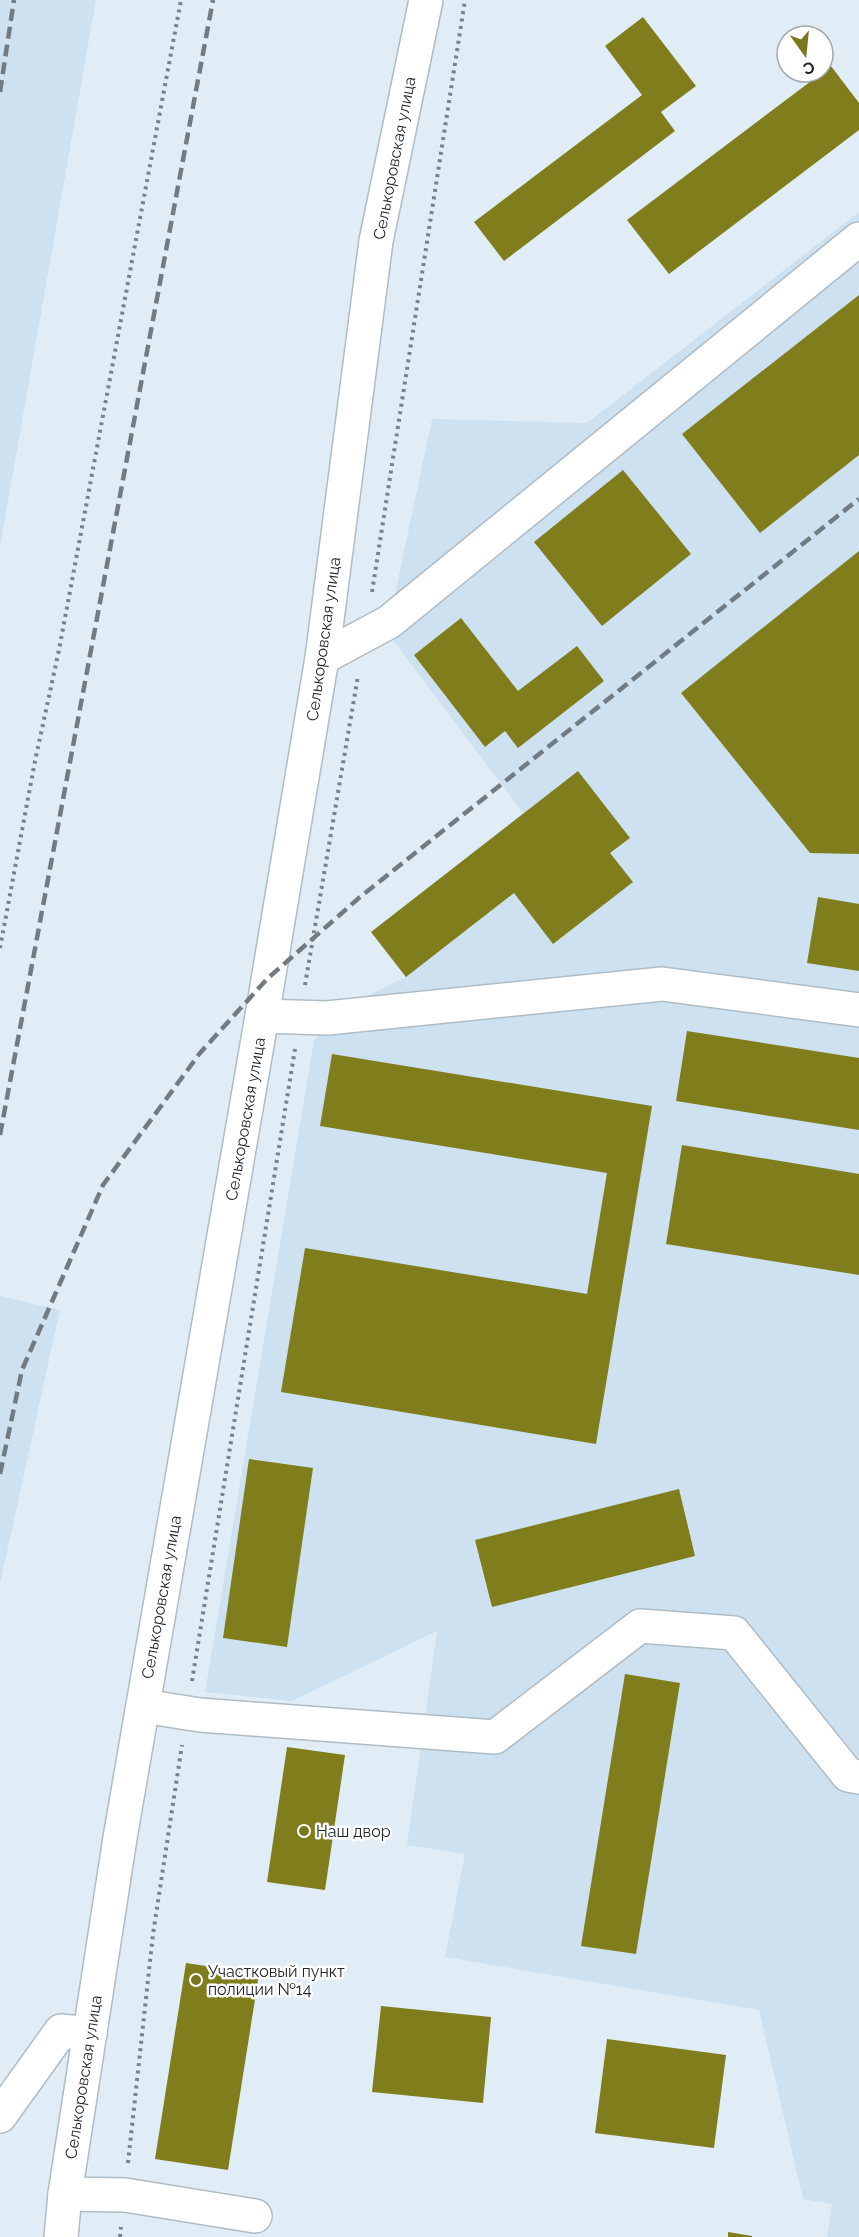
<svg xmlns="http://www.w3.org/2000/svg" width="859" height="2237" font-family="Raleway,sans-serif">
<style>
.built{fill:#cde1f0}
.building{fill:#807d1c}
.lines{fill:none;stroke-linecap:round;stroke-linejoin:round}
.minor-casing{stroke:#afbcc5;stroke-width:36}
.major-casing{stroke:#afbcc5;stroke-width:36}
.path{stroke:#7a8289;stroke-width:4;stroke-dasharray:3 4.5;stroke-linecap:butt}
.minor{stroke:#fff;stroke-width:33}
.major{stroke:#fff;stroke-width:33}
.rail{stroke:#727b81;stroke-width:4.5;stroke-dasharray:12 6;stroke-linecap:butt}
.poi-dot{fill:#7a771c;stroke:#fff;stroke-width:2}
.labels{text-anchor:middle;stroke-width:5;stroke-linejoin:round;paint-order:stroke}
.street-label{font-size:16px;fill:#21262a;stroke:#fff}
.poi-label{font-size:16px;fill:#21262a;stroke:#fff;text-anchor:start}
</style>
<rect width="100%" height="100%" fill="#e0edf7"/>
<g class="built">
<polygon points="0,0 96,0 0,547"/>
<polygon points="859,212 859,2237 827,2237 832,2204 803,2199 759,2010 445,1957 465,1854 407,1845 437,1631 292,1701 205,1692 314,1040 365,997 406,977 371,932 523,813 387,632 432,419 587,423"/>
<polygon points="0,1296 60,1310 0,1584"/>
</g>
<g class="building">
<polygon points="643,17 696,86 661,112 675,131 504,261 474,222 642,95 605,46"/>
<polygon points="831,66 859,103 859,130 669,274 627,220"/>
<polygon points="859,295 859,455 760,533 682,434"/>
<polygon points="623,470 691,554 602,626 534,542"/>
<polygon points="859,551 859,854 810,853 681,693"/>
<polygon points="461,618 518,691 577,646 604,681 518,748 505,731 485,747 414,655"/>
<polygon points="578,771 630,838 610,853 633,882 553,944 514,893 406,977 371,932"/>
<polygon points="818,897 859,904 859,971 807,963"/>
<polygon points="687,1031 859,1058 859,1130 676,1101"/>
<polygon points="332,1054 652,1106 596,1444 281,1392 305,1248 587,1294 607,1173 320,1126"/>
<polygon points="682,1145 859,1174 859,1275 666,1244"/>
<polygon points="249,1459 313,1468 287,1647 223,1638"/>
<polygon points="679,1489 695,1556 492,1607 475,1540"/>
<polygon points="625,1674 680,1683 636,1954 581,1946"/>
<polygon points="287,1747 345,1755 325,1890 267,1882"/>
<polygon points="186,1963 259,1974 228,2170 155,2159"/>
<polygon points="381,2006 491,2017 483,2103 372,2092"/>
<polygon points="607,2039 726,2055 714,2148 595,2133"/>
<polygon points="728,2232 752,2236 752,2237 728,2237"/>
</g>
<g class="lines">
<defs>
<g id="minor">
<polyline points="322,658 389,622 859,239"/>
<polyline points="262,1016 327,1018 662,984 859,1010"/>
<polyline points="143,1706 200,1715 495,1737 640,1626 734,1633 848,1775 859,1777"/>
<polyline points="0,2116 61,2031 90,2034"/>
<polyline points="65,2194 125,2195 255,2216"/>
</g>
<polyline id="major" points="61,2237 65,2194 120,1838 262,1016 322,658 376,241 426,0"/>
</defs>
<use href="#minor" class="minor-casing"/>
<use href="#major" class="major-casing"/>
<g class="path">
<polyline points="372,592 465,0"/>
<polyline points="0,948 35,761 59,650 181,0"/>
<polyline points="305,985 358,676"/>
<polyline points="192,1681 295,1049"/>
<polyline points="128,2163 153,1934 182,1745"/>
<polyline points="120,2237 121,2227"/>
</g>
<use href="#minor" class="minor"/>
<use href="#major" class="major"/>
<g class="rail">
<polyline points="0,92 14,0"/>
<polyline points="0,1135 213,0"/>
<polyline points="0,1474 22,1370 103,1185 200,1053 267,979 360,897 859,499"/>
</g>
</g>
<g class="poi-dot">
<circle cx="304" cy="1831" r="6"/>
<circle cx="196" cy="1980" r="6"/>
</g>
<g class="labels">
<g class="street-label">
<text transform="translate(394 158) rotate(-79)" y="6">Селькоровская улица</text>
<text transform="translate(323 639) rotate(-82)" y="6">Селькоровская улица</text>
<text transform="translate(245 1119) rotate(-80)" y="6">Селькоровская улица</text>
<text transform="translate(161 1597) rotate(-80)" y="6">Селькоровская улица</text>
<text transform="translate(83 2077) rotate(-81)" y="6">Селькоровская улица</text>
</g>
<g class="poi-label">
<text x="316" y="1837">Наш двор</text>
<text x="208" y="1977">Участковый пункт<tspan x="208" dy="18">полиции №14</tspan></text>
</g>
</g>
<g transform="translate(805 54) rotate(165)"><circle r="28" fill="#ffffff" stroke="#a6a8aa" stroke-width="1.5"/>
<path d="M0-4.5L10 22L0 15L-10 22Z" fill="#7a771c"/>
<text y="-9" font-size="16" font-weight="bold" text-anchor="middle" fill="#21262a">С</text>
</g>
</svg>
